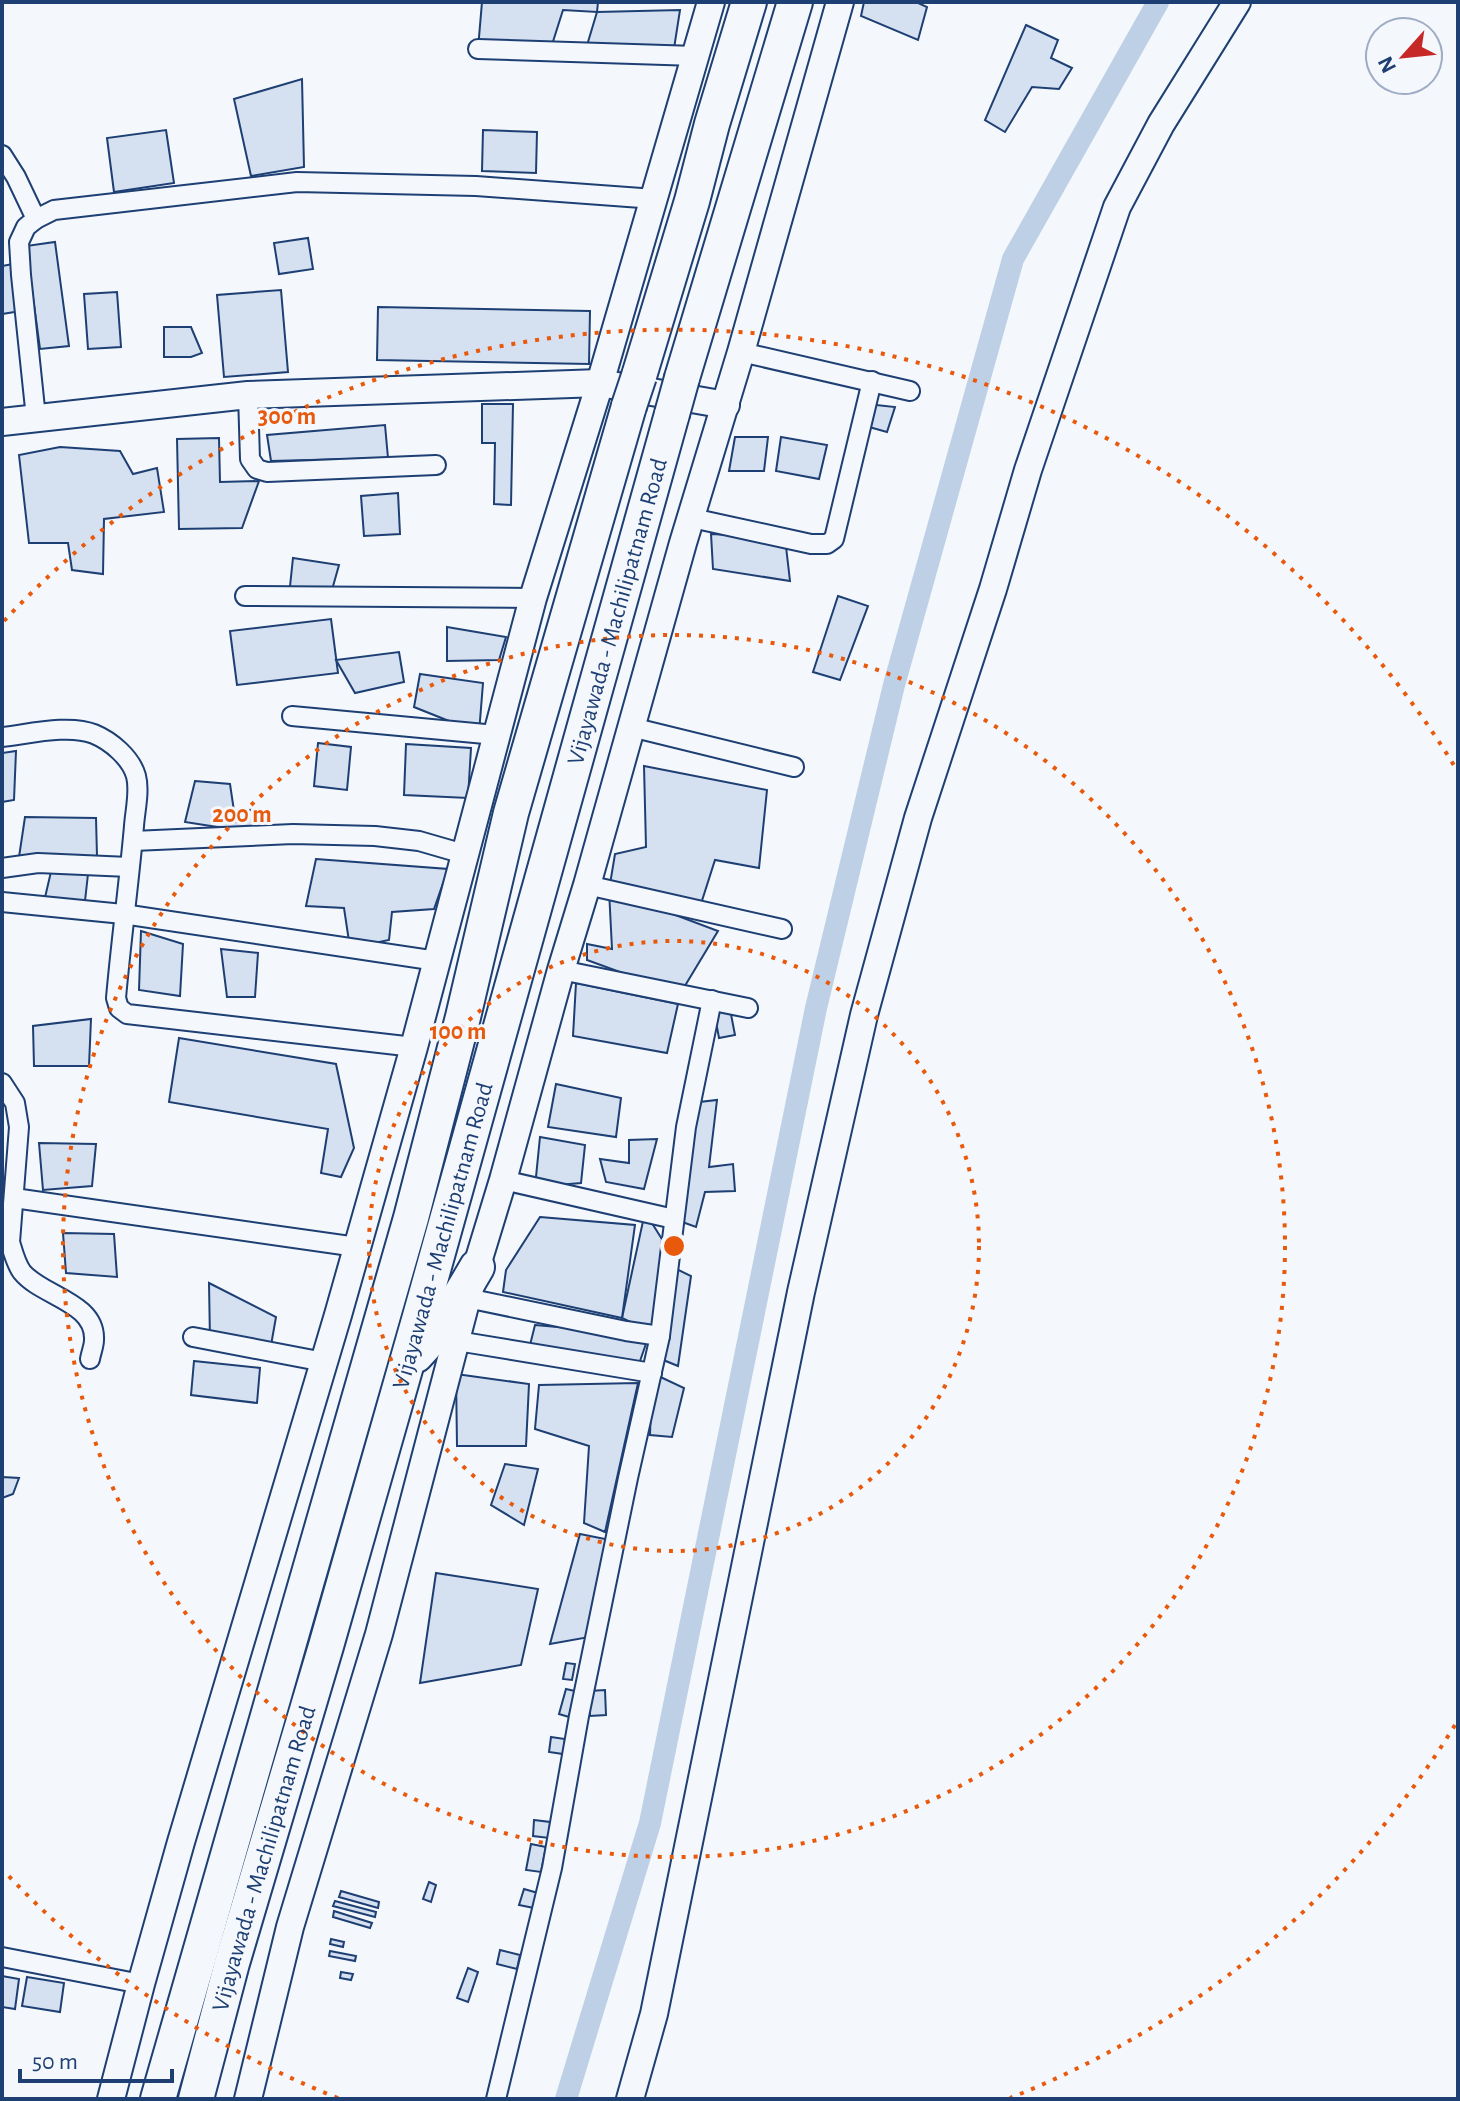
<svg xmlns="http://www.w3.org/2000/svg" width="1460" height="2101" font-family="'Alegreya Sans',sans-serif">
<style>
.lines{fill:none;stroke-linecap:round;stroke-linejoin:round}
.canal{stroke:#bed0e5;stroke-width:22}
.building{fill:#d5e0f0;stroke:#1d3f73;stroke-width:2}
.street-casing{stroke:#1d3f73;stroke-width:22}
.secondary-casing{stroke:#1d3f73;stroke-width:30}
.highway-casing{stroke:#1d3f73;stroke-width:38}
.street{stroke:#f4f7fb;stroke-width:18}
.secondary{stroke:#f4f7fb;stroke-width:26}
.highway{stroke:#f4f7fb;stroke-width:34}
.highway-bridge-casing{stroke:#1d3f73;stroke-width:38;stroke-linecap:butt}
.highway-bridge{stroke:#f4f7fb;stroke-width:34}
.ring{fill:none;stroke:#e8590c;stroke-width:4;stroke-dasharray:4 8}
.labels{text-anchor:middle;stroke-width:6;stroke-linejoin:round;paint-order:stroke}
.street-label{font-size:24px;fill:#1d3f73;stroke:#f4f7fb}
.centre{fill:#e8590c;stroke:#f4f7fb;stroke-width:4}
.ring-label{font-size:24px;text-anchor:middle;font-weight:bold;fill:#e8590c;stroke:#f4f7fb;stroke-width:6;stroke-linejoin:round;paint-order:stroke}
</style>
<rect width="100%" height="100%" fill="#f4f7fb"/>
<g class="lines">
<polyline class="canal" points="566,2099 650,1823 816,1008 894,685 1013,259 1158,2"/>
</g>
<g class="building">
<polygon points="482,2 598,2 597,12 563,10 550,51 478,49"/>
<polygon points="864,2 916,2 927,7 918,40 861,16"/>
<polygon points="680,10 673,55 585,52 597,12"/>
<polygon points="1026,25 1058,40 1051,58 1072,68 1059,89 1032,87 1005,132 985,120"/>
<polygon points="302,79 304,167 251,176 234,99"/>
<polygon points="166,130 174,183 114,192 107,138"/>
<polygon points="483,130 537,132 536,173 482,171"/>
<polygon points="308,238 313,269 279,274 274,243"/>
<polygon points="55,242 69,346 40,349 26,246"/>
<polygon points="13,264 21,311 2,314 2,266"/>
<polygon points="281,290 288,372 224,377 217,295"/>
<polygon points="117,292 121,347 88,349 84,294"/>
<polygon points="378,307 590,311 589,364 377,360"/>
<polygon points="164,327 191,327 202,353 191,357 164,357"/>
<polygon points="482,404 513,404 511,505 494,504 495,443 482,443"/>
<polygon points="867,404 895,407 887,432 862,425"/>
<polygon points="385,425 388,458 271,461 267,435"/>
<polygon points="735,437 768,437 764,471 729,471"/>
<polygon points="781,437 827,445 819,479 776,471"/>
<polygon points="219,438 220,482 259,481 242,528 179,529 177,439"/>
<polygon points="60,447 120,451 133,474 157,468 164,512 104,519 103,574 72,570 68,543 29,543 19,455"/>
<polygon points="398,493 400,534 364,536 361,496"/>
<polygon points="711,534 785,538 790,581 713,569"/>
<polygon points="293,558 339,565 330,597 289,596"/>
<polygon points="838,596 868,606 840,680 813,672"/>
<polygon points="331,619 338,673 237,685 230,631"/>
<polygon points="447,627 506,637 499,660 447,661"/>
<polygon points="399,652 404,682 355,693 336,660"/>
<polygon points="420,674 483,683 479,733 414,707"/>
<polygon points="318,743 351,747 347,790 314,786"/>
<polygon points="406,744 471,748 468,798 404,795"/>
<polygon points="16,751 14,800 2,802 2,753"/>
<polygon points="644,766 767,790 759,868 715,860 699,910 609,890 615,854 646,847"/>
<polygon points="195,781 230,784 234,811 264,809 268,835 185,822"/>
<polygon points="25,817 96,818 97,856 19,857"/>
<polygon points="316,859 448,869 434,909 392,912 389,940 350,948 344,908 306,906"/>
<polygon points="53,863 89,865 84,910 43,906"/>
<polygon points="609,890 718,931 680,994 587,960 587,944 612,949"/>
<polygon points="141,931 183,944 180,996 139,990"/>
<polygon points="221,949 258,953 255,997 227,997"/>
<polygon points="576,983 678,1004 667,1053 573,1036"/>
<polygon points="712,1000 729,1004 735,1035 719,1038"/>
<polygon points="91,1019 89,1066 34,1066 33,1026"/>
<polygon points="179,1038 336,1064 354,1148 341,1177 321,1173 328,1129 169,1102"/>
<polygon points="556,1084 621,1098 616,1137 548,1127"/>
<polygon points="717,1100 709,1167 733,1164 735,1191 705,1192 696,1227 674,1219 691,1103"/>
<polygon points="540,1137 585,1145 581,1183 535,1187"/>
<polygon points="657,1139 644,1189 606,1182 600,1159 629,1163 629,1140"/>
<polygon points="39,1143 96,1144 92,1186 43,1190"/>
<polygon points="645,1212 670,1252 660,1336 622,1318"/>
<polygon points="540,1217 635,1225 622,1318 503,1292 506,1270"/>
<polygon points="63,1233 114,1234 117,1277 66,1273"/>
<polygon points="668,1265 691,1276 678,1366 656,1357"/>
<polygon points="209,1283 276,1317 270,1351 210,1340"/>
<polygon points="535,1325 649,1335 640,1361 625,1369 528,1353"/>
<polygon points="194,1361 260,1368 257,1403 191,1395"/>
<polygon points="652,1373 684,1388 672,1437 650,1435"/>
<polygon points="456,1374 529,1384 526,1446 457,1446"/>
<polygon points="638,1383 605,1532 584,1523 589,1446 535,1429 539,1385"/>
<polygon points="505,1464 538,1469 524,1525 491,1505"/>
<polygon points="2,1477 19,1478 13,1494 2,1498"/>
<polygon points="580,1534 615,1541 595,1636 550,1644"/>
<polygon points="436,1573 538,1589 521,1665 420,1683"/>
<polygon points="566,1663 575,1664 572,1680 563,1679"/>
<polygon points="566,1689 575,1691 569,1717 559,1714"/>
<polygon points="605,1690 606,1715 590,1716 589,1691"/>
<polygon points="551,1737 565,1739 563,1754 549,1752"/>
<polygon points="534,1820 550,1822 549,1838 533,1836"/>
<polygon points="531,1844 546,1847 541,1872 526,1870"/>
<polygon points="429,1882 436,1885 431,1902 423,1899"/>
<polygon points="524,1889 538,1893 534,1908 519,1905"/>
<polygon points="341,1891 379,1902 378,1908 339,1897"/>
<polygon points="335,1901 376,1912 375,1917 333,1906"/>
<polygon points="334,1911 372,1923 370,1928 333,1917"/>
<polygon points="331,1939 344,1942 343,1947 330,1944"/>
<polygon points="500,1950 520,1955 517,1969 497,1964"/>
<polygon points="330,1951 356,1956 355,1961 329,1956"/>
<polygon points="468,1968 478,1972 468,2002 457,1998"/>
<polygon points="341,1972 353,1974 351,1980 340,1978"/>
<polygon points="2,1976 19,1979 15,2009 2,2007"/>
<polygon points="27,1977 64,1983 60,2012 22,2006"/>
</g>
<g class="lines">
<defs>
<g id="street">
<polyline points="478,49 696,56"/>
<polyline points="2,155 16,177 36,219"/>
<polyline points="741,352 910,391"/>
<polyline points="248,395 250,459 257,469 267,472 436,465"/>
<polyline points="36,418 21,275 19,242 26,227 36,219 54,210 297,182 476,186 655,199"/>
<polyline points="692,518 811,544 827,544 834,539 872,381"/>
<polyline points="245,596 533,598"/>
<polyline points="292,716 496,735"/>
<polyline points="631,727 794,767"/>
<path d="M2,737C29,734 69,724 94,734C111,741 131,758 136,776C140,791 135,811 134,826C129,883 121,941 116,998L119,1008L127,1014L414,1047"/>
<polyline points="133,841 293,834 375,836 419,841 464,854"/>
<polyline points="2,868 38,863 129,867"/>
<polyline points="587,885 782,929"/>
<polyline points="2,902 123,914 437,961"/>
<polyline points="561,970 748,1008"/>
<path d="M2,1083L15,1103L19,1127L10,1242C13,1252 16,1264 22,1272C41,1296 96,1302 94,1340C94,1346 91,1353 90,1359"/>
<polyline points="503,1180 674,1219"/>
<polyline points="14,1198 357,1247"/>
<polyline points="467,1298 626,1331 660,1336"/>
<polyline points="193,1337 324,1362"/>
<polyline points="457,1341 652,1373"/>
<polyline points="2,1957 141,1984"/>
<polyline points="496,2099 552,1868 579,1716 628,1478 660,1336 686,1127 712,1000"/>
</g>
<g id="secondary">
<polyline points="2,422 248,395 600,383 726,405"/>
<polyline points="111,2099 141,1984 181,1842 338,1315 414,1047 533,598 600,383 711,2"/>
<polyline points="248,2099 290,1927 379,1634 467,1298 503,1180 561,970 587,885 683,543 741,352 840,2"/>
<polyline points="630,2099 654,2014 801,1292 864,1015 918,818 993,589 1028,470 1117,207 1161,124 1237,2"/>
</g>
<g id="highway">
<polyline points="639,376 692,201 712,124 749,2"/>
<polyline points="682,378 795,2"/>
<path d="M416,1355C441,1329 459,1298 477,1267"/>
<polyline points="158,2099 411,1218 463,1017 511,813 629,406"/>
<path id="s1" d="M196,2099L232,1963L326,1646L421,1313L672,414"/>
</g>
</defs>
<use href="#street" class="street-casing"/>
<use href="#secondary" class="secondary-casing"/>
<use href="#highway" class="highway-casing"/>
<use href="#street" class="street"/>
<use href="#secondary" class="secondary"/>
<use href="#highway" class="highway"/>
<defs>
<g id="highway-bridge">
<polyline points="629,406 639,376"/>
<polyline points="672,414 682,378"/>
</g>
</defs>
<use href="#highway-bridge" class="highway-bridge-casing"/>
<use href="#highway-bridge" class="highway-bridge"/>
</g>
<g class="ring">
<circle cx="674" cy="1246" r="305"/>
<circle cx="674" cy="1246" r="611"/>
<path d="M1455 1725A916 916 0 0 1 1010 2098M338 2098A916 916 0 0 1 4 1871M4 621A916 916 0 0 1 1455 767"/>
</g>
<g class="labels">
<g class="street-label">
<text dy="8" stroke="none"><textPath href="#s1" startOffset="1546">Vijayawada - Machilipatnam Road</textPath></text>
<text dy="8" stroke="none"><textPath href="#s1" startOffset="898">Vijayawada - Machilipatnam Road</textPath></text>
<text dy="8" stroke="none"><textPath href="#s1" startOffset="250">Vijayawada - Machilipatnam Road</textPath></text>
</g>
</g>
<circle cx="674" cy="1246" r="12" class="centre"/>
<g class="ring-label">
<text x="287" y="424">300 m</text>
<text x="242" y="822">200 m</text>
<text x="458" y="1039">100 m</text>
</g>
<rect width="1460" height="2101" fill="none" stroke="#1d3f73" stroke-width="8"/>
<g transform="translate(1404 56) rotate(243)"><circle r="38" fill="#f4f7fb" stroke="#9eadc5" stroke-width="2"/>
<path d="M0-6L14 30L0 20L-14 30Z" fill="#c62828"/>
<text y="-12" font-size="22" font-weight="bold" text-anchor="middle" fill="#1d3f73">N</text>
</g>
<path d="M20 2069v12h152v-12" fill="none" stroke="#1d3f73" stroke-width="4"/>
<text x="32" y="2069" font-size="24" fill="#1d3f73" stroke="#f4f7fb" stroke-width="6" paint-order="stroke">50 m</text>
</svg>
